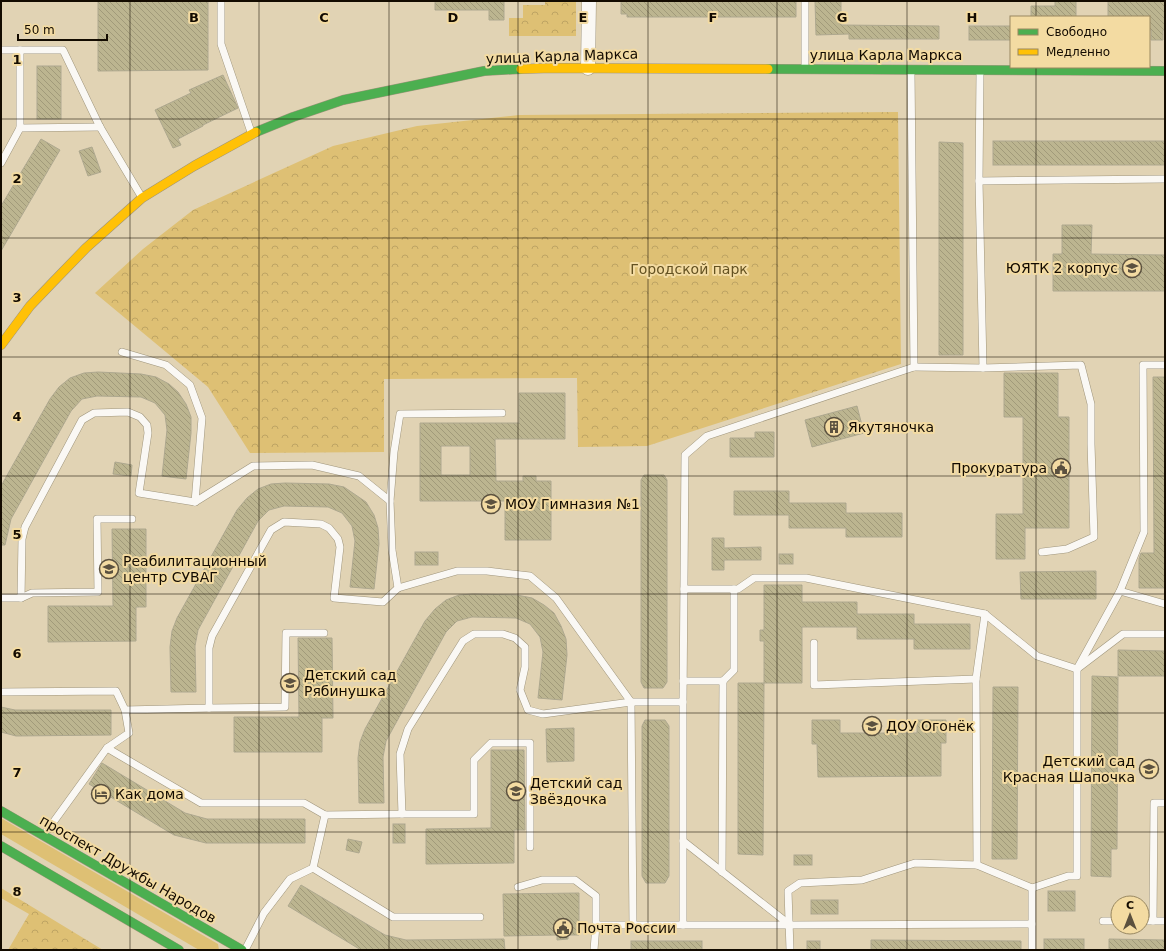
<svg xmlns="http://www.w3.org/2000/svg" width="1166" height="951" font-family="'DejaVu Sans',sans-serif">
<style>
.grass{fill:#dec074}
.forest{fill:url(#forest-crowns)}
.building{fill:url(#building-back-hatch);stroke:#aea88f;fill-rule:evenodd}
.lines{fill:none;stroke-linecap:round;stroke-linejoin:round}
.lane-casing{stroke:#9f957c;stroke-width:8}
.street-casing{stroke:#9f957c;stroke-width:15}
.fast-casing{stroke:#9f957c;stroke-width:10}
.slow-casing{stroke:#9f957c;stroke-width:10}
.lane{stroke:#faf8f4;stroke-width:7}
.street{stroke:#faf8f4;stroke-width:14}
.fast{stroke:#4caf50;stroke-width:9}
.slow{stroke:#ffc107;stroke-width:9}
.grid{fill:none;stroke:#130b00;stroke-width:1;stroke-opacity:0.55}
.labels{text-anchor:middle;stroke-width:4;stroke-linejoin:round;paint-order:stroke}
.street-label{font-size:14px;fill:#130b00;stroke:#f3dba2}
.poi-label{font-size:14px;fill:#130b00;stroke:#f3dba2;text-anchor:start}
.park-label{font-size:14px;fill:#635121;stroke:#f3dba2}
.grid-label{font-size:13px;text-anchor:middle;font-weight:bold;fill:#130b00;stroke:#f3dba2;stroke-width:4;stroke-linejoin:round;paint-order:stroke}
</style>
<defs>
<pattern id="forest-crowns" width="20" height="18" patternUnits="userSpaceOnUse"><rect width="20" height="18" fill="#dec074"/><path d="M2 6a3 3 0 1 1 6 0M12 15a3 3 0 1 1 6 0" fill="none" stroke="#bea463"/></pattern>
<pattern id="building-back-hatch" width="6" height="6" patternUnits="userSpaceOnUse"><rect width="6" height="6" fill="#bcb590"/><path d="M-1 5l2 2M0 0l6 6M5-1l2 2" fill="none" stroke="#a19a7a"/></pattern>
</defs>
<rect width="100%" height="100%" fill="#e1d3b4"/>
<polygon class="grass" points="1,818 218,944 219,950 199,950 1,834"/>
<g class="forest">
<polygon points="545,1 576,1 576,36 509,36 509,18 523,18 523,5 545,5"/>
<polygon points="898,112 901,364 647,446 578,447 577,378 384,379 384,452 250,453 208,387 95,293 143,249 193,210 333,146 417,126 519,115"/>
<polygon points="1,888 103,950 8,950 29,914 1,898"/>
</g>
<g class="building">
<polygon points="98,1 208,1 208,70 98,71"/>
<polygon points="435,1 504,1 504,20 489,20 489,10 435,10"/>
<polygon points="621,1 796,1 796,17 627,17 627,14 621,14"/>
<polygon points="815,1 841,1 841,25 939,26 939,39 849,39 849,34 816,35"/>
<polygon points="1055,1 1076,1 1076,17 1031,17 1031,6 1055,6"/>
<polygon points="1108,1 1165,1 1165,30 1163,30 1163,40 1151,40 1151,30 1149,30 1149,17 1108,17"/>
<rect x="969" y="26" width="42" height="14"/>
<rect x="37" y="66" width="24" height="53"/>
<polygon points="223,75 238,108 203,125 203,126 178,139 181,145 173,148 155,110 191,93 189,90"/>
<polygon points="41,139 60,150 1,251 1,206"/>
<rect x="993" y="141" width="172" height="24"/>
<polygon points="939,142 963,143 963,355 939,355"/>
<polygon points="92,147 101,172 88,176 79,151"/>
<polygon points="1062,225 1092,225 1091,254 1165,255 1165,291 1053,291 1053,254 1062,254"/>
<polygon points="98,372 141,374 156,377 169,384 178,392 186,404 191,417 191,433 186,479 162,476 167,430 165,415 155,403 141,397 97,396 82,399 71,411 11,519 5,545 1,545 1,486 50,399 59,387 70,378 84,373"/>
<polygon points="1004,373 1058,373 1058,417 1069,417 1069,528 1025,528 1025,559 996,559 996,514 1023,514 1023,417 1004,417"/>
<polygon points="1153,377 1165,377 1165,588 1139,588 1139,559 1141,553 1154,553"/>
<path d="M519,393H565V439H495L496,481H523V476H536V481H551V540H505V501H420V423H519ZM441,446H470V475H441Z"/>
<polygon points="857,406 864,433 812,447 805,420"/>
<polygon points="755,432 774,432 774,457 730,457 730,438 755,438"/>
<polygon points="115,462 132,465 131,476 113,474"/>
<polygon points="644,475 664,475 667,480 667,682 663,688 644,688 641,682 641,480"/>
<polygon points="285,483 329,484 344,487 366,502 374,515 378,528 379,544 374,589 350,587 355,541 352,526 342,513 328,507 284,506 269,510 258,521 198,630 195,646 196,692 171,692 170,647 172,631 177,618 237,510 247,498 258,489 271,484"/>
<polygon points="734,491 789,491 789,503 846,503 846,513 902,513 902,537 846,537 846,528 789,528 789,515 734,515"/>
<polygon points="112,529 146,529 146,607 136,607 136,641 48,642 48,606 113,606"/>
<polygon points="712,538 724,538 724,548 761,547 761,560 724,560 724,570 712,570"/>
<rect x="415" y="552" width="23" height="13"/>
<rect x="779" y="554" width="14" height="10"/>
<polygon points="1096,571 1096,599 1021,599 1020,572"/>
<polygon points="764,585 802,585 802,602 857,602 857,614 914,614 914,624 970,624 970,649 914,649 914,639 857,639 857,627 802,627 802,683 764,683 764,641 760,641 760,630 764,630"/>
<polygon points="473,594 517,595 532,598 544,605 554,613 561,626 566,639 567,655 562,700 538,698 543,652 540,637 530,624 516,618 472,617 457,621 446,632 386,741 383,757 384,803 359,803 358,758 360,742 365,729 425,621 435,609 446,600 459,595"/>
<polygon points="298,638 332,638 333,718 322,718 322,752 234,752 234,717 299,717"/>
<polygon points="1118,650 1165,651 1165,676 1118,676"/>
<polygon points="1092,676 1118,677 1117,849 1111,849 1111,877 1091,876"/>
<polygon points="738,683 764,683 763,855 738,854"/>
<polygon points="993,687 1018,687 1017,859 992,859"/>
<polygon points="1,707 15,710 111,710 111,735 16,736 1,732"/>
<polygon points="645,720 665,720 669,726 669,876 665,883 646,883 642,876 642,726"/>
<polygon points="812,720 840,720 840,733 917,733 917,720 946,720 946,743 941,743 941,776 818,777 817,744 812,744"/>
<polygon points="574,728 574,761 547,762 546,729"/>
<polygon points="491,750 524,750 525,830 514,830 514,863 426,864 426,829 491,828"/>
<polygon points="102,763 185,813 207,819 305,819 305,843 206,843 174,835 89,784"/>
<rect x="393" y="824" width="12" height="19"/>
<polygon points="348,839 362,842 359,853 346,850"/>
<rect x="794" y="855" width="18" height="10"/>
<polygon points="301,885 385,935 406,940 504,939 505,950 361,950 288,906"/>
<rect x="1048" y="891" width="27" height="20"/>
<polygon points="579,893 579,935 568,935 568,939 557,940 557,935 504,936 503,894"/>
<rect x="811" y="900" width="27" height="14"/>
<rect x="1044" y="939" width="40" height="11"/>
<polygon points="1109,939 1165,940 1165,950 1109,950"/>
<polygon points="871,940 1021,941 1021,950 871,950"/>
<rect x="631" y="941" width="71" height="9"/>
<rect x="807" y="941" width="13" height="9"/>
</g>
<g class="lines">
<defs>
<g id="lane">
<polyline points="221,1 221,44 251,132"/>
<polyline points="805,1 805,69"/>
<polyline points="1,50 63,50 100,127 141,196"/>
<polyline points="20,50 20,128"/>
<polyline points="1,163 20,128 100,127"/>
<polyline points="979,181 1165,179"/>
<polyline points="914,367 983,368 979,181 980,72"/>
<polyline points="983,368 1081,365 1091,404 1091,444 1094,537 1067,549 1042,552"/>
<polyline points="390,501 394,452 400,414 502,413"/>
<polyline points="195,502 253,466 312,465 359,476 390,501 392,550 398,588"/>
<polyline points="684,589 738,589 754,578 806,578 985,614"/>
<polyline points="1120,591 1165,604"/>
<polyline points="1,598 21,598 32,593 98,592 97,519 132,519"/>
<polyline points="21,598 22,539 25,527 82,420 94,413 128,412 140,417 147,425 148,433 139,493 195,502 202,418 190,385 166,365 122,352"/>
<polyline points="814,643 814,685 976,679"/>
<polyline points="683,681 723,681 722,872"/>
<polyline points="723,681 734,670 734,589"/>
<polyline points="1,692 116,691 125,710 129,733 107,748 44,835"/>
<polyline points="209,708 285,707 286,633 324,633"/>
<polyline points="125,710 209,708 209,648 212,636 271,530 284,522 321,524 329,528 338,539 340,547 334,598 383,602 398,588 457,571 487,571 530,576 556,598 631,702 633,925"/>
<polyline points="107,748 201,803 304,803 325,815 402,814 400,754 408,729 463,641 474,634 503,634 515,638 525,647 525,667 520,690 528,710 543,714 631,702 683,702 685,455 707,436 914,367 911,72"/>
<polyline points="402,814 474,814 474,760 491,743 530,743 530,847"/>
<polyline points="325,815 313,868 393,917 480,917"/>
<polyline points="683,841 683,925"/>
<polyline points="977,865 976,679 985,614 1037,656 1077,669 1123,634 1165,634"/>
<polyline points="518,887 542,880 575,880 596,896 596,925"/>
<polyline points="1032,888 1032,950"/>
<polyline points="1103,921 1118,921"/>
<polyline points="1142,921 1165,921"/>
<polyline points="1153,921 1154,803 1165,803"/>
<polyline points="790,925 1032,924"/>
<polyline points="245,950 264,913 290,879 313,868"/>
<polyline points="594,950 596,925 790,925 683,841 683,702"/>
<polyline points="790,950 788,891 800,883 862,880 915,863 977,865 1032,888 1068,876 1077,876 1077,669 1120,591 1144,532 1143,365 1165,365"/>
</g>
<polyline id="street" points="588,68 589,1"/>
<g id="fast">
<polyline points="768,69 1165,71"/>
<polyline points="256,132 293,117 343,100 484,71 521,69"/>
<polyline points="1,811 242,950"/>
<polyline points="1,846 179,950"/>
</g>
<g id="slow">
<polyline points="521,69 551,68 768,69"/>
<polyline points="1,345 30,306 53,282 86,248 142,198 194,166 256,132"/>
</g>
</defs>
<use href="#lane" class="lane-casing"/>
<use href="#street" class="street-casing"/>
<use href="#fast" class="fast-casing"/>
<use href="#slow" class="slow-casing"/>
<use href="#lane" class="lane"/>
<use href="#street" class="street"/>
<use href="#fast" class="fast"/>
<use href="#slow" class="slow"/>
</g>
<path class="grid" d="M130,1V950M259,1V950M389,1V950M518,1V950M648,1V950M777,1V950M907,1V950M1036,1V17M1036,67V950M1,119H1165M1,238H1165M1,357H1165M1,476H1165M1,594H1165M1,713H1165M1,832H1165"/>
<defs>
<symbol id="university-ring" viewBox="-11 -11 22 22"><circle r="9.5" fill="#f3dba2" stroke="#5b513f" stroke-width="1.5"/><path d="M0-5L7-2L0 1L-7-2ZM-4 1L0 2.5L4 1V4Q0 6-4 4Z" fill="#5b513f"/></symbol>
<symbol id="building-ring" viewBox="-11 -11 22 22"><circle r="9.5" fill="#f3dba2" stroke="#5b513f" stroke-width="1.5"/><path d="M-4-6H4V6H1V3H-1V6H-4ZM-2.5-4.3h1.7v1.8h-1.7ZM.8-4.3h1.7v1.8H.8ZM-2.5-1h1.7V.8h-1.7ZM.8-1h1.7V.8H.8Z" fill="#5b513f"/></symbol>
<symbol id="civic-ring" viewBox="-11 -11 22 22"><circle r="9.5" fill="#f3dba2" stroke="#5b513f" stroke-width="1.5"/><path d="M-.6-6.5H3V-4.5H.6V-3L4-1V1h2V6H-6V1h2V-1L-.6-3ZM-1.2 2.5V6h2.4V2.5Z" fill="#5b513f"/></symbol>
<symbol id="school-ring" viewBox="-11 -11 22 22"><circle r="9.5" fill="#f3dba2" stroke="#5b513f" stroke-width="1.5"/><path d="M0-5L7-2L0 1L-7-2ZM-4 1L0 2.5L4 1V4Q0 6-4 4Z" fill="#5b513f"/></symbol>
<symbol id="hotel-ring" viewBox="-11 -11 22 22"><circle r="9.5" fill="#f3dba2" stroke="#5b513f" stroke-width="1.5"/><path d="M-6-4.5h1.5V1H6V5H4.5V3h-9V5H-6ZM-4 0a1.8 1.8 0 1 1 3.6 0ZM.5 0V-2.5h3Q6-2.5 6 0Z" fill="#5b513f"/></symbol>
</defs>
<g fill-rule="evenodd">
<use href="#university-ring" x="1121" y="257" width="22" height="22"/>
<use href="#building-ring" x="823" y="416" width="22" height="22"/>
<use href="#civic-ring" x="1050" y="457" width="22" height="22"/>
<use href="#school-ring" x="480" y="493" width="22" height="22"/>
<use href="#school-ring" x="98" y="558" width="22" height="22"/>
<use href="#school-ring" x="279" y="672" width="22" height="22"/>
<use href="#school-ring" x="861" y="715" width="22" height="22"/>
<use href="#school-ring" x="1138" y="758" width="22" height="22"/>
<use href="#school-ring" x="505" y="780" width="22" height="22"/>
<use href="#hotel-ring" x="90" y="783" width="22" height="22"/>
<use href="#civic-ring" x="552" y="917" width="22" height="22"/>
</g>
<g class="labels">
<g class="street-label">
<text x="886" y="60">улица Карла Маркса</text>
<text transform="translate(562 56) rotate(-2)" y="5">улица Карла Маркса</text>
<text transform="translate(128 869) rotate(30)" y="5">проспект Дружбы Народов</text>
</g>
<g class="poi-label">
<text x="1118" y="273" text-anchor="end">ЮЯТК 2 корпус</text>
<text x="848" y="432">Якутяночка</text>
<text x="1047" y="473" text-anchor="end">Прокуратура</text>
<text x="505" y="509">МОУ Гимназия №1</text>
<text x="123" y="566">Реабилитационный<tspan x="123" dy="16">центр СУВАГ</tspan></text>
<text x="304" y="680">Детский сад<tspan x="304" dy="16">Рябинушка</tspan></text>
<text x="886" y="731">ДОУ Огонёк</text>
<text x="1135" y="766" text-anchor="end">Детский сад<tspan x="1135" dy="16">Красная Шапочка</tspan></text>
<text x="530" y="788">Детский сад<tspan x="530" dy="16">Звёздочка</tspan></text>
<text x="115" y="799">Как дома</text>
<text x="577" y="933">Почта России</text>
</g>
<g class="park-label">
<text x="689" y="274">Городской парк</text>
</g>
</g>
<g class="grid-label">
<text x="194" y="22">B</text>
<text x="324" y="22">C</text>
<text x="453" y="22">D</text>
<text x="583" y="22">E</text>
<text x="713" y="22">F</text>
<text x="842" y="22">G</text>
<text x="972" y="22">H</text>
<text x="17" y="64">1</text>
<text x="17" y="183">2</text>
<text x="17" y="302">3</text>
<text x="17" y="421">4</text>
<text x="17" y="539">5</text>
<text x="17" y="658">6</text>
<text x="17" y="777">7</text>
<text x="17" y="896">8</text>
</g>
<rect width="1166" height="951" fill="none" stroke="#130b00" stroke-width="4"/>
<rect x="1010" y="16" width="140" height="52" fill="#f3dba2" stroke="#998861"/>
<rect x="1018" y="29" width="20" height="6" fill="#4caf50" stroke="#998861"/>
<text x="1046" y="36" font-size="12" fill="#130b00">Свободно</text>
<rect x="1018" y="49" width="20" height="6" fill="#ffc107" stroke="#998861"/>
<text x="1046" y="56" font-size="12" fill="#130b00">Медленно</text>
<g transform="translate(1130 915)"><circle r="19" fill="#f3dba2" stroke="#998861"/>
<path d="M0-3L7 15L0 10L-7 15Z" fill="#5b513f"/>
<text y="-6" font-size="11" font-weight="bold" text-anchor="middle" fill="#130b00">С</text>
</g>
<path d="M18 34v6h89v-6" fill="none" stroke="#130b00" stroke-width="2"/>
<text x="24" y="34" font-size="12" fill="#130b00" stroke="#f3dba2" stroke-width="3" paint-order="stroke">50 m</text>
</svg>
